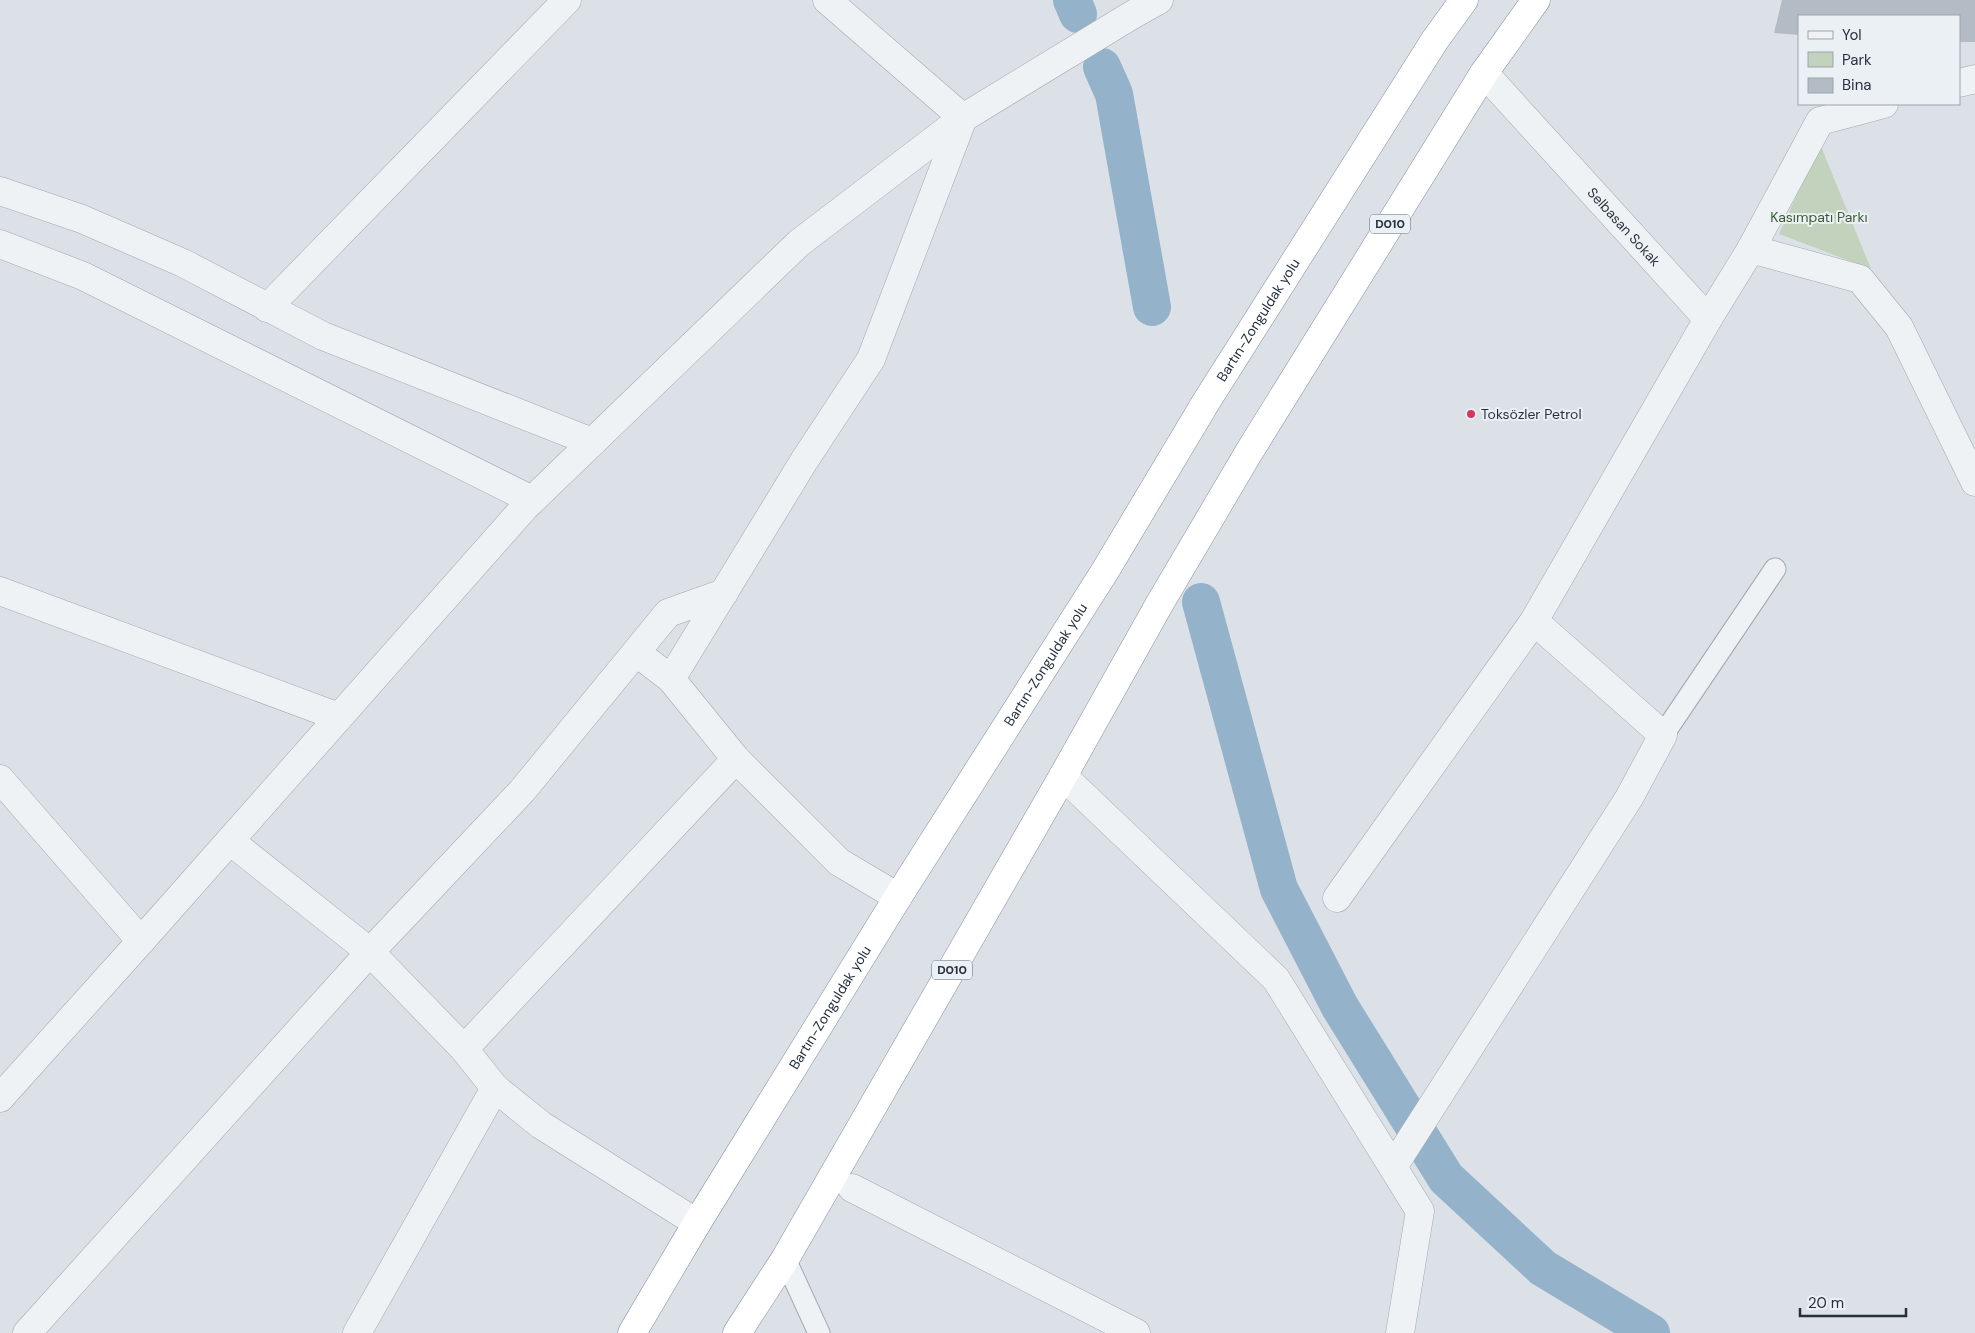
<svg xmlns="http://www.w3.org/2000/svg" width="1975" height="1333" font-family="'DM Sans',sans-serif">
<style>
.green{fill:#c3d2bd}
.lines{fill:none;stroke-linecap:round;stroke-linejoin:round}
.canal{stroke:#94b2ca;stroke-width:38}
.building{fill:#b3bbc4}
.lane-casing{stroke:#a1a8b1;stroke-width:23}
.street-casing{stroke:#a1a8b1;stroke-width:29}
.highway-casing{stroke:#83909f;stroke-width:29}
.lane{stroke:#eff2f5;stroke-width:21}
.street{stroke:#eff2f5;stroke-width:28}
.highway{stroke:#fff;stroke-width:28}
.poi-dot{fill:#d5385a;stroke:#ebf0f5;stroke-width:2}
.labels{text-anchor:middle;stroke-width:4;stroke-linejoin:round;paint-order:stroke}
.shield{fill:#ebf0f5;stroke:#606a75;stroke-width:1}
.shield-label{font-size:12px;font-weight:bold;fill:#25303e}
.park-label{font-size:14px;fill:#3c5b32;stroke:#ebf0f5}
.street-label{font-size:14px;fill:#25303e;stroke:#ebf0f5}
.poi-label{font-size:14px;fill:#25303e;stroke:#ebf0f5;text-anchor:start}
</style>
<rect width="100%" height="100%" fill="#dce1e7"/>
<polygon class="green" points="1820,144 1871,269 1779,234"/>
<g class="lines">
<g class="canal">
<polyline points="1072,0 1078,14"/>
<polyline points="1102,67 1114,94 1152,307"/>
<polyline points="1201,602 1279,889 1340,1007 1446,1178 1543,1268 1651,1333"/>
</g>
</g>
<polygon class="building" points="1782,0 1975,0 1975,42 1959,42 1959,16 1799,16 1799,35 1774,33"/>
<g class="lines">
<defs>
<g id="lane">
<polyline points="1663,735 1775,569"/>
<polyline points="785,1259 819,1333"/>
</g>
<g id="street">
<path id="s1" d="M1484,73L1708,319L1751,249L1820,121L1884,104"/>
<polyline points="1959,83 1975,79"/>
<polyline points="0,191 82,219 183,263 323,336 592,442"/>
<polyline points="0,244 83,276 532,500"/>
<polyline points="1751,249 1860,279 1899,327 1975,482"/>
<polyline points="267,308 567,0"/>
<polyline points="0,591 339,717"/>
<polyline points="637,653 671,679 736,759 839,862 898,897"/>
<polyline points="671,679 804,461 871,359 963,118 827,0"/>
<polyline points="1063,776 1276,979 1420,1211 1400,1333"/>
<polyline points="0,779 141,941"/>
<polyline points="230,841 370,952 464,1049 495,1088 541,1125 697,1223"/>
<polyline points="1337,898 1534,621 1708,319"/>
<polyline points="464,1049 736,759"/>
<polyline points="0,1098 141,941 525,507 799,243 963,118 1132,15 1159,0"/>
<polyline points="1393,1167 1629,798 1663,735 1534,621"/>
<polyline points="852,1188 1136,1333"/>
<polyline points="27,1333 370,952 522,791 668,613 724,593"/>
<polyline points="357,1333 495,1088"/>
</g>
<g id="highway">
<path id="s2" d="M632,1333L697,1223L898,897L1105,571L1206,402L1435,40L1464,0"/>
<polyline points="737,1333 785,1259 1063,776 1160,603 1249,452 1484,73 1536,0"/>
</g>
</defs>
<use href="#lane" class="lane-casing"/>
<use href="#street" class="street-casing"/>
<use href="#highway" class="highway-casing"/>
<use href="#lane" class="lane"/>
<use href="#street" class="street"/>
<use href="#highway" class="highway"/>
</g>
<circle class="poi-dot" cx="1471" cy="414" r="5"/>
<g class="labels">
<g class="shield">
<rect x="1370" y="214.5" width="40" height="19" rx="4"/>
<rect x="932" y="960.5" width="40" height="19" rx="4"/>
</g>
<g class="shield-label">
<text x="1390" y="228">D010</text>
<text x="952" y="974">D010</text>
</g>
<g class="park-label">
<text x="1819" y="222">Kasımpatı Parkı</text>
</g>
<g class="street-label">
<text dy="5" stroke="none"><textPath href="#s1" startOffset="208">Selbasan Sokak</textPath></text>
<text dy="5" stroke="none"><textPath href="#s2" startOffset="1191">Bartın-Zonguldak yolu</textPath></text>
<text dy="5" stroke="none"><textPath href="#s2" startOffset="786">Bartın-Zonguldak yolu</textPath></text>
<text dy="5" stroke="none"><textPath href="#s2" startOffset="381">Bartın-Zonguldak yolu</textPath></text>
</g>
<g class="poi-label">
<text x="1481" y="419">Toksözler Petrol</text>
</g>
</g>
<rect x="1798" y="15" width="162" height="90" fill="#ebf0f5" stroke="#9ca3ac"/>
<rect x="1808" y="31" width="25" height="8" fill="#eff2f5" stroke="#9ca3ac"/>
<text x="1842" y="40" font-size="15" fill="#25303e">Yol</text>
<rect x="1808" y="52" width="25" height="15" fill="#c3d2bd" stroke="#9ca3ac"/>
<text x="1842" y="65" font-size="15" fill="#25303e">Park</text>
<rect x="1808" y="78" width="25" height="15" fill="#b3bbc4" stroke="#9ca3ac"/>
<text x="1842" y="90" font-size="15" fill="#25303e">Bina</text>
<path d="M1800 1308v8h106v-8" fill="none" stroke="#25303e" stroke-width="2.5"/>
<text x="1808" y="1308" font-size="15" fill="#25303e" stroke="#ebf0f5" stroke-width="4" paint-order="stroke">20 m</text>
</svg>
